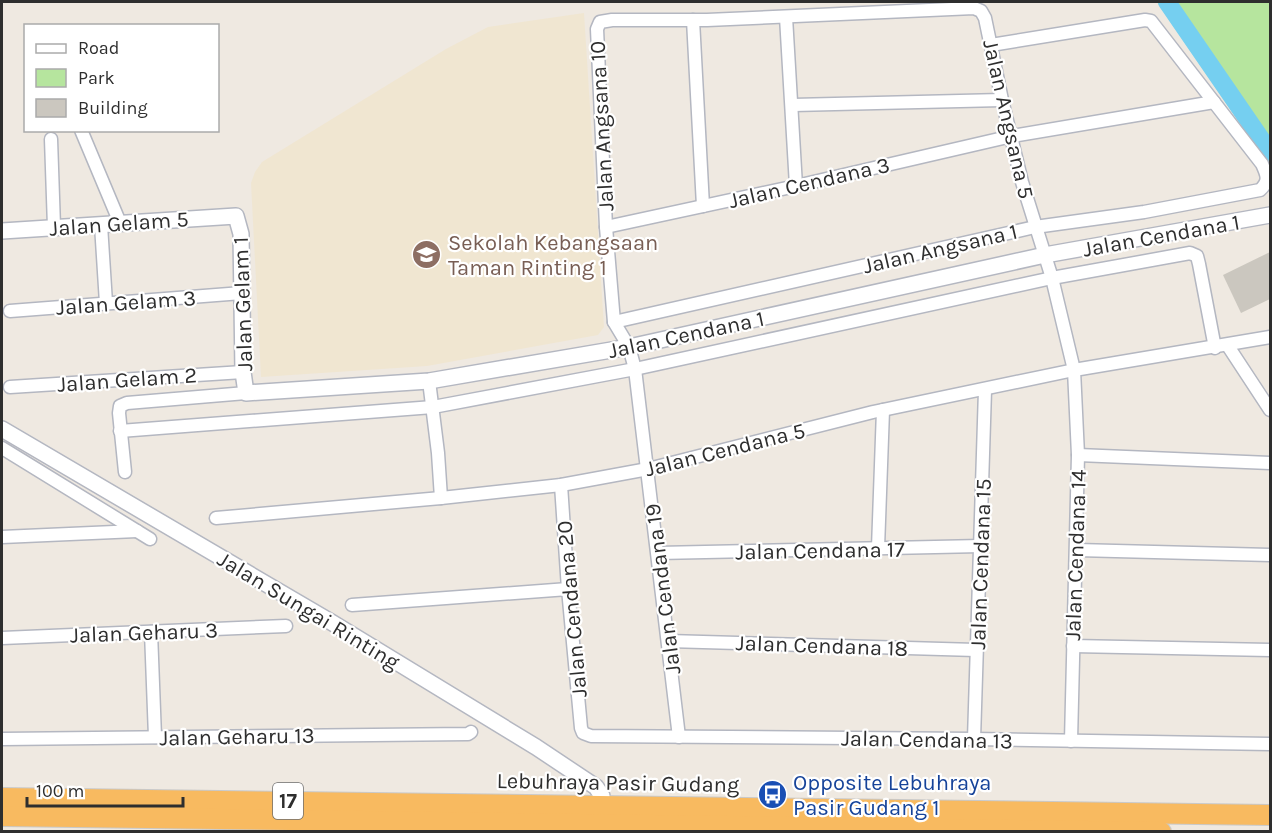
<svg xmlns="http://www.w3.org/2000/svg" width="1272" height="833" font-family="Karla,sans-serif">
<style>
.education{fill:#f0e6d1}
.green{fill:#b6e59e}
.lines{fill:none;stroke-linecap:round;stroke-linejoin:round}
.river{stroke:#75cff0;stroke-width:18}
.building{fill:#cbc7bf}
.minor-casing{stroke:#b4b7c1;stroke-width:15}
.tertiary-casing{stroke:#b4b7c1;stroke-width:18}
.trunk-casing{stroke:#c9c9c9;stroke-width:22}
.minor{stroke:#fff;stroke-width:12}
.tertiary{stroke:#fff;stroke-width:15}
.trunk{stroke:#f8ba60;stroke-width:20}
.labels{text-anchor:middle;stroke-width:4.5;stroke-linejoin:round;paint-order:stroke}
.shield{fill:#fff;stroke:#6d6d6d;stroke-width:1.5}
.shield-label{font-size:21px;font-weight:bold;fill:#2e2e2e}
.street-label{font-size:22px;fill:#2e2e2e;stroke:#fff}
.education-label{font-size:22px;fill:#785e54;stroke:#fff;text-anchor:start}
.transit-label{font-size:22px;fill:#164399;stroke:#fff;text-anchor:start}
</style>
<rect width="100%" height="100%" fill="#efe9e1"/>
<polygon class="education" points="584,13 604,327 598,335 427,366 261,377 251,183 255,172 262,162 446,49 488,27"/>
<polygon class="green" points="1157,2 1270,2 1270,167"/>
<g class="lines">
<polyline class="river" points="1167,2 1270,152"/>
</g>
<polygon class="building" points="1270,252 1270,299 1241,313 1223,275"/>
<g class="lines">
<defs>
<g id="minor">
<polyline points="786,17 796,186"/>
<polyline points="693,20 703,206"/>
<polyline points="793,105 1002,100"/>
<polyline points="81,130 120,223"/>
<polyline points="51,139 54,227"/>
<polyline points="101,225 106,303"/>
<polyline points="606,227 796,186 1012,136 1214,102"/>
<polyline points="10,311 242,293"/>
<path d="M614,322L1035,227L1144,212L1260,190C1270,181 1267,175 1262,164L1151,21L1145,20L991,45"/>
<polyline points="1228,346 1270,410"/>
<polyline points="429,381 438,453 441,498"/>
<polyline points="10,387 243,372"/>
<polyline points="120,431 433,407 635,369 1052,278 1190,253 1197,256 1199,264 1215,348"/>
<polyline points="2,448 150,539"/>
<polyline points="1078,455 1270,463"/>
<polyline points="125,472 119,413 120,406 127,403 246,393"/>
<polyline points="561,485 568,589 581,728 583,733 591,736 974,739 1270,744"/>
<polyline points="216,518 441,498 561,485 648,469 873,412 1074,370 1270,337"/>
<polyline points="2,537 137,531"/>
<polyline points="878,548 883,410"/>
<polyline points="1077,550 1270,555"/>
<polyline points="658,553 981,546"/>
<polyline points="352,605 568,589"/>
<polyline points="151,632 155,737"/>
<polyline points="2,638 286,626"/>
<polyline points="668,641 976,650"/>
<polyline points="1073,646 1270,650"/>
<polyline points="679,737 635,369 629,347 614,322 606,227 597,29 600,22 612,20 707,20 974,8 981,11 985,18 1002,100 1022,182 1052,278 1074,370 1078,455 1071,741"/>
<polyline points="2,739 468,734 471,732"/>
<polyline points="974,739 985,390"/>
</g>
<g id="tertiary">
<polyline points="2,231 236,216 241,234 243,372 246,393 429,381 629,347 1045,255 1270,215"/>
<polyline points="2,429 331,622 536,747 596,787 602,796 601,805"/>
</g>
<g id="trunk">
<polyline points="2,798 1270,815"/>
<polyline points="2,816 1161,832"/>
</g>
</defs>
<use href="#minor" class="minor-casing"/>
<use href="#tertiary" class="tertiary-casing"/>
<use href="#trunk" class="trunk-casing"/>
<use href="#minor" class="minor"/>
<use href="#tertiary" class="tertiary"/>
<use href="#trunk" class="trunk"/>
</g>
<defs>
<symbol id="school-disc" viewBox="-11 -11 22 22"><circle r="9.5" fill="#8d6e63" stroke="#fff"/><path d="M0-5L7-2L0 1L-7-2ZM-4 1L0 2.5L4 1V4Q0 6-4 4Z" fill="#fff"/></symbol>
<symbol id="bus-disc" viewBox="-11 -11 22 22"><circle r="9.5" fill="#1a4fb4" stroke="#fff"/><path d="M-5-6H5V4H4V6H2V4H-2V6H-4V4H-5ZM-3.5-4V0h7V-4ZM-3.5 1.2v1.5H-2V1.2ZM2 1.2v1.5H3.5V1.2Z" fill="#fff"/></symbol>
</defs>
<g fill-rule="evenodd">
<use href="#school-disc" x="410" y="238" width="33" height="33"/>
<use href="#bus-disc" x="756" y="778" width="33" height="33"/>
</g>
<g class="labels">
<rect class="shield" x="273" y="783" width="30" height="36" rx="4.5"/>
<g class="shield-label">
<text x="288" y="808">17</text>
</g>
<g class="street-label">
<text transform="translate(1009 119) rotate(77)" y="8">Jalan Angsana 5</text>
<text transform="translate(601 126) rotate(-93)" y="8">Jalan Angsana 10</text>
<text transform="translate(809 182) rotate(-13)" y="8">Jalan Cendana 3</text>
<text transform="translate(119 223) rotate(-4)" y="8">Jalan Gelam 5</text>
<text transform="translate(1161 235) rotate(-10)" y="8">Jalan Cendana 1</text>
<text transform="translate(940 248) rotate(-13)" y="8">Jalan Angsana 1</text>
<text transform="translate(126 302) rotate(-4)" y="8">Jalan Gelam 3</text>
<text transform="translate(242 304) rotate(-92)" y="8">Jalan Gelam 1</text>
<text transform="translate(686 334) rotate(-12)" y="8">Jalan Cendana 1</text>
<text transform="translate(127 379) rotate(-4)" y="8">Jalan Gelam 2</text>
<text transform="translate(725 449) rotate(-14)" y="8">Jalan Cendana 5</text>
<text transform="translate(820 550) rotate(-1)" y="8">Jalan Cendana 17</text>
<text transform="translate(1075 555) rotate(-88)" y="8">Jalan Cendana 14</text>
<text transform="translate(980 564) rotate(-88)" y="8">Jalan Cendana 15</text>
<text transform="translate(662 589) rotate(-97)" y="8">Jalan Cendana 19</text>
<text transform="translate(571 609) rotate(-95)" y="8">Jalan Cendana 20</text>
<text transform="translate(309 610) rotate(31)" y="8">Jalan Sungai Rinting</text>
<text transform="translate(144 632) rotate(-2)" y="8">Jalan Geharu 3</text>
<text transform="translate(822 645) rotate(2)" y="8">Jalan Cendana 18</text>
<text transform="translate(237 736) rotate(-1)" y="8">Jalan Geharu 13</text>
<text transform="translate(927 739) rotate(1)" y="8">Jalan Cendana 13</text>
<text transform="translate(618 782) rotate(1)" y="8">Lebuhraya Pasir Gudang</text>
</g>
<g class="education-label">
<text x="448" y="250">Sekolah Kebangsaan<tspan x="448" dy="25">Taman Rinting 1</tspan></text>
</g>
<g class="transit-label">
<text x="793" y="790">Opposite Lebuhraya<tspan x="793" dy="25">Pasir Gudang 1</tspan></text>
</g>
</g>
<rect width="1272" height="833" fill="none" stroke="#2e2e2e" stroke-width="6"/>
<rect x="24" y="24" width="195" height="108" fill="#ffffff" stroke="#ababab" stroke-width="1.5"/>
<rect x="36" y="44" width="30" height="9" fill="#ffffff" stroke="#ababab" stroke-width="1.5"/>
<text x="78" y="54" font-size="18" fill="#2e2e2e">Road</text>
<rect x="36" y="69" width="30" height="18" fill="#b6e59e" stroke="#ababab" stroke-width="1.5"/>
<text x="78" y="84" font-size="18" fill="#2e2e2e">Park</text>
<rect x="36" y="99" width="30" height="18" fill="#cbc7bf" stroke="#ababab" stroke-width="1.5"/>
<text x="78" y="114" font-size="18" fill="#2e2e2e">Building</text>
<path d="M27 797v9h156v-9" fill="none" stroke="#2e2e2e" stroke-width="3"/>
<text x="36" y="797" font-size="18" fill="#2e2e2e" stroke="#ffffff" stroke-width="4.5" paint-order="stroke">100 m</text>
</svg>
